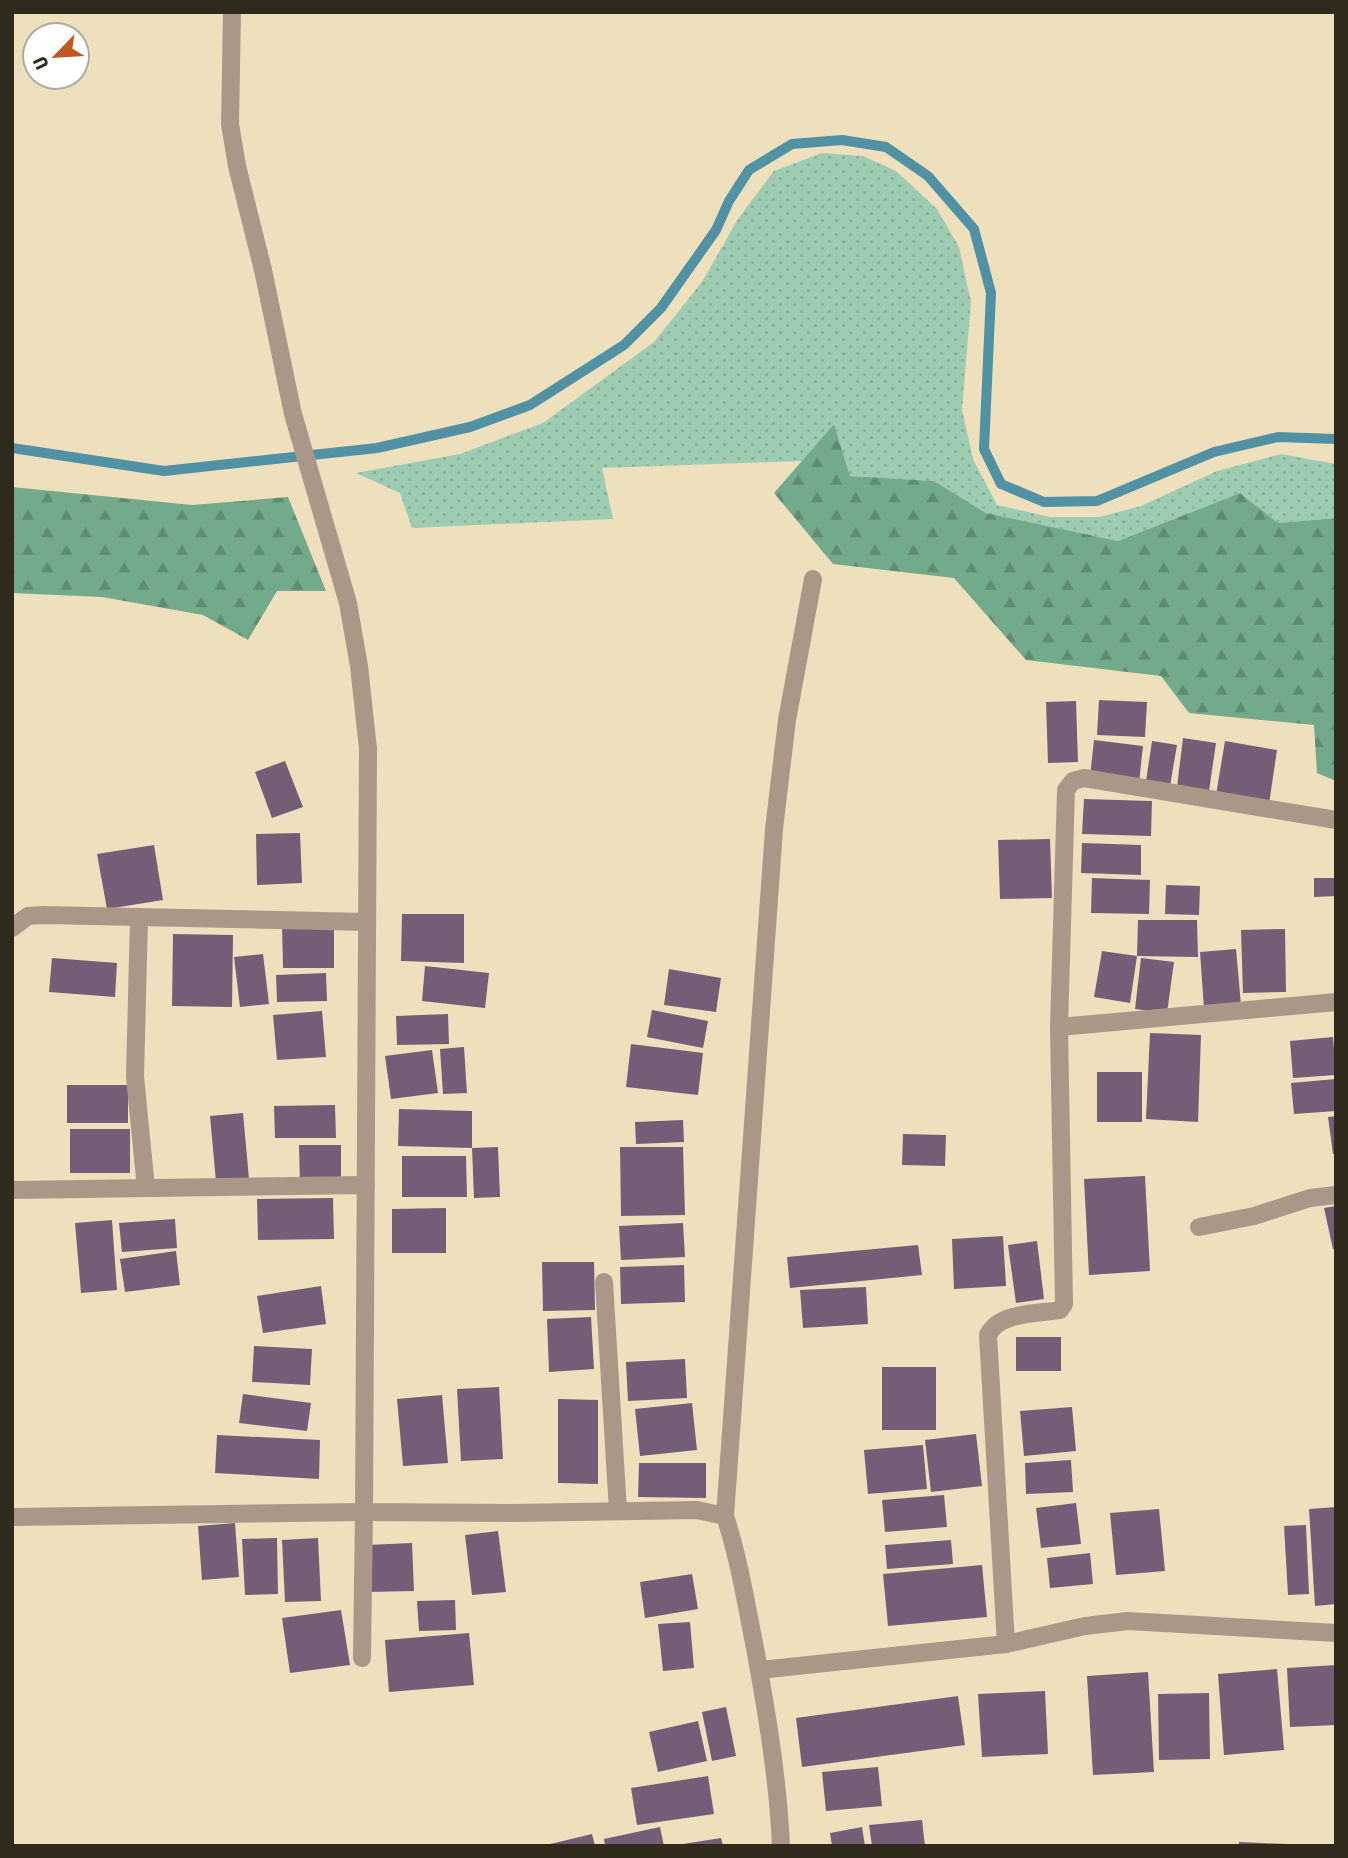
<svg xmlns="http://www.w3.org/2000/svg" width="1348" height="1858" font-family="'Asap Condensed',sans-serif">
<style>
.grass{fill:url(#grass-dots)}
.forest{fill:url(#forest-firs)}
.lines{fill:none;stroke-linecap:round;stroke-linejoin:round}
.stream{stroke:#5091a3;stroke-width:10}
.building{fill:#745d77}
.street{stroke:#ab9788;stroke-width:18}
</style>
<defs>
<pattern id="grass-dots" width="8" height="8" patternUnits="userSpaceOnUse" patternTransform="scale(1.75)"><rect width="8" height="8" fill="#9dccb2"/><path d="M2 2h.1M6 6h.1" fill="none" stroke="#88af98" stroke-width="1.8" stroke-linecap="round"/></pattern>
<pattern id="forest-firs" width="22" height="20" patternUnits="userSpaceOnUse" patternTransform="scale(1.75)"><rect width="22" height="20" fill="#73aa8c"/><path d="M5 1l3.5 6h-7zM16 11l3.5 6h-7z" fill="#5f8b72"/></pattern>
</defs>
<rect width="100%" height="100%" fill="#eee0bd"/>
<polygon class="grass" points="822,153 863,156 896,171 937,209 959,247 971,302 962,410 973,459 997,505 1050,517 1099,517 1141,506 1217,471 1281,454 1336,464 1336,518 1278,523 1240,493 1118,541 986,513 934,481 850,476 834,424 802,461 602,468 613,519 412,528 400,493 356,473 460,454 543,423 654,342 702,282 738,219 774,171"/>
<g class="forest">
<polygon points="834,424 850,476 934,481 986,513 1118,541 1240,493 1278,523 1336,518 1336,781 1317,773 1314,725 1189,713 1161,676 1026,660 954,578 833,564 774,493"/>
<polygon points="12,487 192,505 288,497 326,591 277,591 248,640 203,615 102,597 12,593"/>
</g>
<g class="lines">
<polyline class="stream" points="12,448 164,471 377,448 470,427 530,405 624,345 661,308 716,230 729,201 749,170 792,144 842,140 886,147 928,176 974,229 991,293 984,449 1001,484 1044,502 1097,501 1214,452 1278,437 1336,439"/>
</g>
<g class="building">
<polygon points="1099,700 1147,702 1145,737 1097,735"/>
<polygon points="1076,701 1078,762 1048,763 1046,702"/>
<polygon points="1183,738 1216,743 1209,791 1177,787"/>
<polygon points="1094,740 1143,746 1139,783 1090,777"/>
<polygon points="1152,741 1177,745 1170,786 1146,781"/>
<polygon points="1225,741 1277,750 1269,804 1216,795"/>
<polygon points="285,761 303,807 272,818 255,772"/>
<polygon points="1084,799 1152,801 1151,836 1082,834"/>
<polygon points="300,833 302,883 257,885 256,834"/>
<polygon points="1050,839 1052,898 1000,899 998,840"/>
<polygon points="1082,843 1141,845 1141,875 1081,873"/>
<polygon points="154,845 163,900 107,909 97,854"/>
<polygon points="1092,878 1150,880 1149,914 1091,913"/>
<polygon points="1314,878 1336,878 1336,896 1314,897"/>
<polygon points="1166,885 1200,886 1199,915 1165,914"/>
<polygon points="402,914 464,914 464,963 401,961"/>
<polygon points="1138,920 1197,920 1198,957 1137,956"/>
<polygon points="282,924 334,924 334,968 283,968"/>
<polygon points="1285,929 1286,992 1243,993 1241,930"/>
<polygon points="173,934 233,935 232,1007 172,1006"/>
<polygon points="1236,949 1241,1005 1204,1008 1200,952"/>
<polygon points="1102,951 1137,956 1130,1003 1094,997"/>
<polygon points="263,954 269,1004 240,1007 234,957"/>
<polygon points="52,958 117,963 115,997 49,992"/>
<polygon points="1141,958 1174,962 1167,1013 1135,1009"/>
<polygon points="425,966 489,973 485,1008 422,1001"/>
<polygon points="669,969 721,978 716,1012 664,1005"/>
<polygon points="326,973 327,1001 277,1002 276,975"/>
<polygon points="652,1010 708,1021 703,1048 647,1037"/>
<polygon points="322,1011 326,1057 277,1060 273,1015"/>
<polygon points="448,1014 449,1044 397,1045 396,1016"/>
<polygon points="1150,1033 1201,1035 1198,1122 1146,1119"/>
<polygon points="1333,1037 1336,1075 1293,1078 1290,1041"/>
<polygon points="631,1044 703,1053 698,1095 626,1087"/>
<polygon points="464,1047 467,1093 443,1094 440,1049"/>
<polygon points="432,1050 438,1093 391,1099 385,1056"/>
<rect x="1097" y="1072" width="45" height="50"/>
<polygon points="1336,1079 1336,1111 1294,1114 1291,1083"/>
<rect x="67" y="1085" width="61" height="38"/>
<polygon points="335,1105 336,1138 275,1138 274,1106"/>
<polygon points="399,1109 472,1111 472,1148 398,1146"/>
<polygon points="243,1113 249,1179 216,1182 210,1116"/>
<polygon points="1336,1116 1336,1154 1333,1154 1328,1117"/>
<polygon points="683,1120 684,1142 636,1144 635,1122"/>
<rect x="70" y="1129" width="60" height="44"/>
<polygon points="903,1134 946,1135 945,1166 902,1165"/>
<polygon points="299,1145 341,1145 341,1185 300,1185"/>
<polygon points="498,1147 500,1197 474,1198 472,1148"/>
<polygon points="620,1147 683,1147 685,1215 621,1216"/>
<polygon points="402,1156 466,1156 467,1197 402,1197"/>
<polygon points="1145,1176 1150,1271 1089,1275 1084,1179"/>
<polygon points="333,1198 334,1239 258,1240 257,1199"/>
<polygon points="1336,1206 1336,1249 1333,1249 1324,1208"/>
<polygon points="446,1208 446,1253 392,1253 392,1209"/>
<polygon points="175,1219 177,1248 122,1252 119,1223"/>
<polygon points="112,1220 117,1290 81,1293 75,1223"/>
<polygon points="683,1223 685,1257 621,1260 619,1226"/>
<polygon points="1003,1236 1006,1286 954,1289 952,1239"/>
<polygon points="1037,1241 1044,1299 1016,1303 1008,1245"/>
<polygon points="918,1245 922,1275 790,1288 787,1257"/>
<polygon points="176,1251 180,1285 125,1292 120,1259"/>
<polygon points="542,1262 594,1262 595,1310 543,1311"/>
<polygon points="684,1265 685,1302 621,1304 620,1267"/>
<polygon points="321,1286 326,1324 263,1333 257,1296"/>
<polygon points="866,1287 868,1324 803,1328 800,1290"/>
<polygon points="591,1317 594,1369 549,1372 547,1319"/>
<rect x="1016" y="1337" width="45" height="34"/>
<polygon points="254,1346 312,1349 310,1385 252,1382"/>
<polygon points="685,1359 687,1398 628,1401 626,1362"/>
<rect x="882" y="1367" width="54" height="63"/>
<polygon points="499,1387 503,1459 461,1461 457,1389"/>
<polygon points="243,1394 311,1403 307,1431 239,1423"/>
<polygon points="442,1395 448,1463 403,1466 397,1399"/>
<polygon points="558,1399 598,1400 598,1484 558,1483"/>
<polygon points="692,1403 697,1450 640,1456 635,1409"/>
<polygon points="1072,1407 1076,1451 1024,1456 1020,1411"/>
<polygon points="976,1434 982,1486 931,1492 925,1440"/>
<polygon points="217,1435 320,1440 319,1479 215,1473"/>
<polygon points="923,1445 927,1489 868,1494 864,1450"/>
<polygon points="1071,1460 1073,1492 1026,1494 1025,1463"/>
<polygon points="639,1463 706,1463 706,1498 638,1497"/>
<polygon points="944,1495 947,1527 885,1532 882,1500"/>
<polygon points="1076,1503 1081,1544 1041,1548 1036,1508"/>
<polygon points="1336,1507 1336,1604 1315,1606 1309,1509"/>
<polygon points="1159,1509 1165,1571 1116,1575 1110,1513"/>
<polygon points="235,1523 239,1577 202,1580 198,1526"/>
<polygon points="1306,1525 1309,1594 1288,1595 1284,1526"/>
<polygon points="498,1531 506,1592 472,1595 465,1535"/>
<polygon points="277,1538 278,1594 245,1595 242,1539"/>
<polygon points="318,1538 321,1601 285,1602 282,1540"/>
<polygon points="951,1540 953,1564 887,1569 885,1545"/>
<polygon points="412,1543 414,1591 368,1592 366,1545"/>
<polygon points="1090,1553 1093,1584 1050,1588 1047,1558"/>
<polygon points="982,1565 987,1617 888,1626 883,1574"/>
<polygon points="692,1574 698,1609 645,1618 640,1582"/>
<polygon points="455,1600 456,1630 419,1631 417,1601"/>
<polygon points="341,1610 350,1665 290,1673 282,1618"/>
<polygon points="690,1622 694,1668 663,1671 658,1624"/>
<polygon points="469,1633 474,1685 389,1692 385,1640"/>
<polygon points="1336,1665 1336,1725 1290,1727 1287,1668"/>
<polygon points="1277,1669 1284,1750 1224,1755 1218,1674"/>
<polygon points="1148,1672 1154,1772 1093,1775 1087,1676"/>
<polygon points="1045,1691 1048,1754 982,1757 978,1694"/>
<polygon points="1209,1693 1210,1759 1159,1760 1158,1694"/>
<polygon points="958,1696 965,1745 802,1767 796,1718"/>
<polygon points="726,1707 736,1756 712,1761 702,1712"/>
<polygon points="698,1721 707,1761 658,1772 649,1732"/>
<polygon points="878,1767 882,1806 826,1811 822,1772"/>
<polygon points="708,1776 714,1814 637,1825 631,1788"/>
<polygon points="922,1820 925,1846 872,1846 869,1825"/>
<polygon points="660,1827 664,1846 605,1846 604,1839"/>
<polygon points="862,1827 865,1846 832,1846 830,1833"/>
<polygon points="592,1834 595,1846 546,1846 546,1845"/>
<polygon points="721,1838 723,1846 683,1846 683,1844"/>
<polygon points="1239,1842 1287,1844 1287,1846 1239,1846"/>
</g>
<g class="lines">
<g class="street">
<path d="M232,12L230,124L237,166L263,270L293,414L348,603L359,666L368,749L364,1512L514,1513L697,1510L725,1516C739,1559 746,1603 755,1648C767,1714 778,1779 781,1846"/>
<polyline points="139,917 135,1077 146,1188"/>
<polyline points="12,928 28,916 44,915 367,922"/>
<polyline points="1059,1027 1336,1002"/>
<polyline points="12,1190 366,1185"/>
<polyline points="1199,1227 1254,1216 1310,1198 1336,1195"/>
<polyline points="604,1282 618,1511"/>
<polyline points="725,1516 774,829 787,720 813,579"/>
<polyline points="12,1517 364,1512 362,1658"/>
<path d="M1006,1644L988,1335C999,1312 1037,1314 1060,1310L1064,1304L1059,1027L1066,790L1073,781L1084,778L1336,820"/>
<polyline points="759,1670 1006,1644 1085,1626 1128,1621 1336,1633"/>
</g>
</g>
<rect width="1348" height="1858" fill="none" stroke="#2f2a1c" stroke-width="28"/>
<g transform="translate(56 56) rotate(245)"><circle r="33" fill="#ffffff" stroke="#acaaa4" stroke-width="2"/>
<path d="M0-5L12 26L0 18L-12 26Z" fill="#bd5a20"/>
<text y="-10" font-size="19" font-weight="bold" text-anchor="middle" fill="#2f2a1c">U</text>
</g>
</svg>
